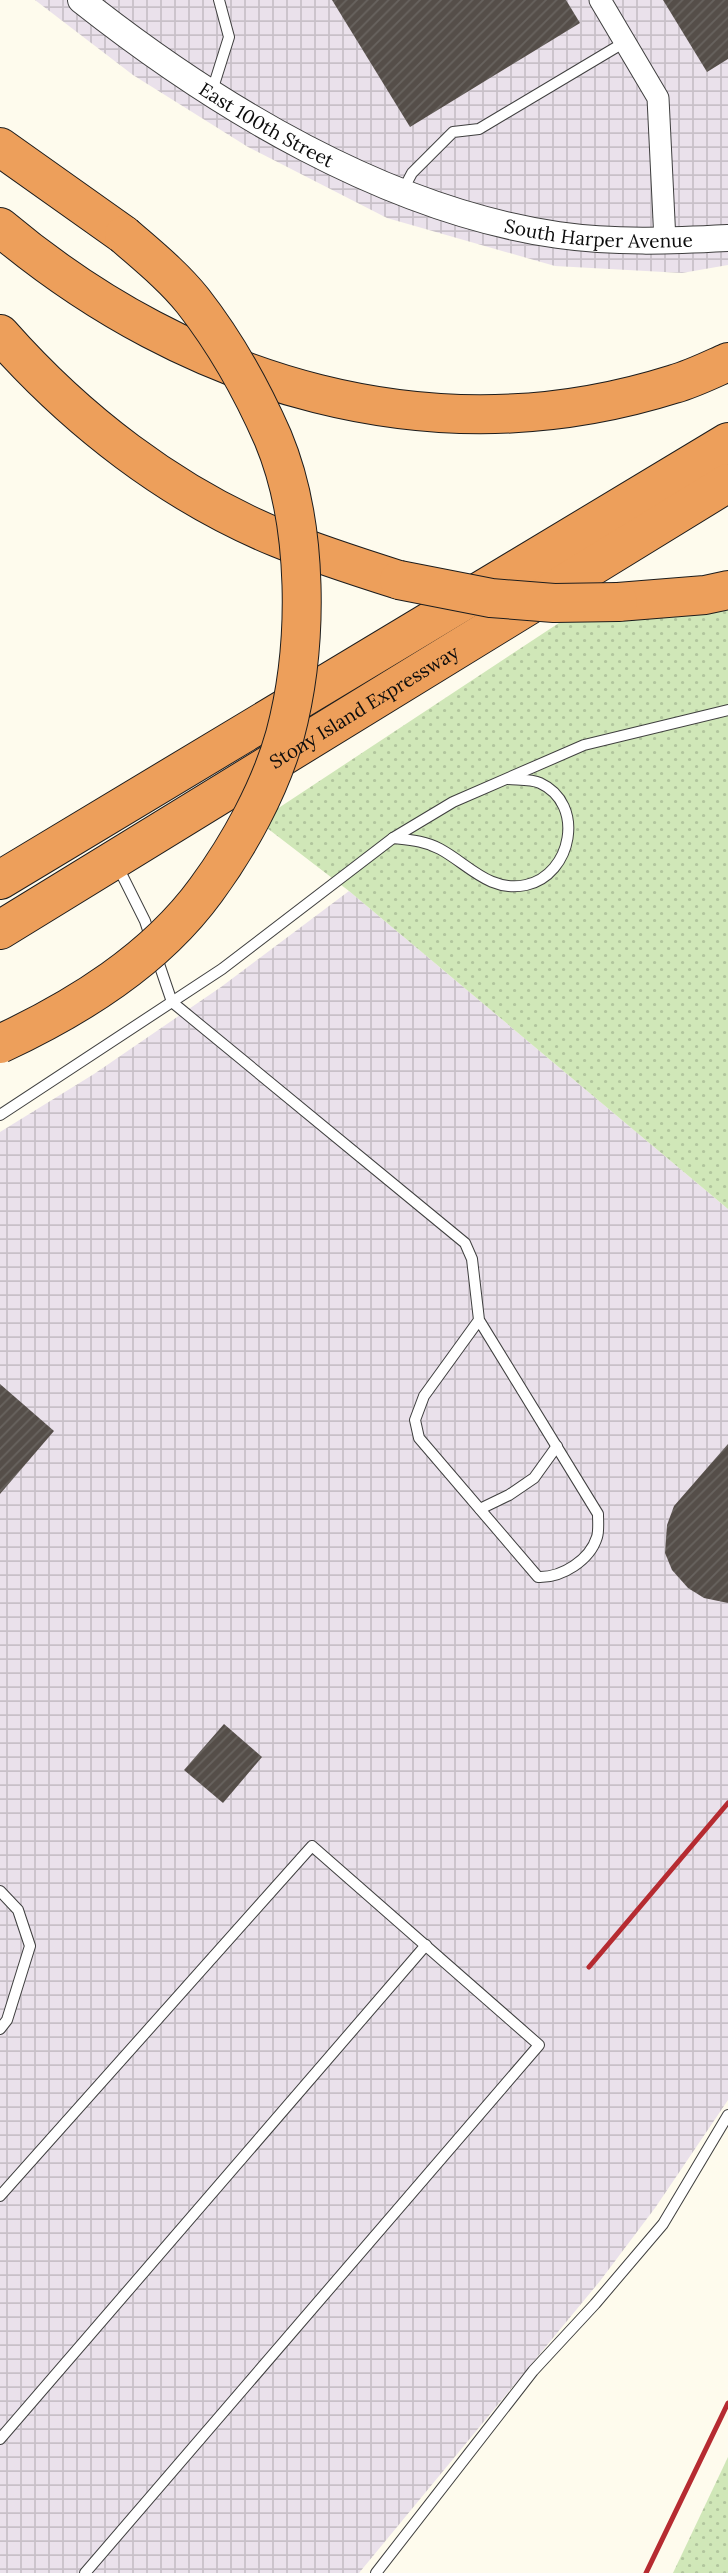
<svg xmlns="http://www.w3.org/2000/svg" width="728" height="2573" font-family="Lora,serif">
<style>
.industrial{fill:url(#industrial-grid)}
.grass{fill:url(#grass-dots)}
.building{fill:url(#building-hatch)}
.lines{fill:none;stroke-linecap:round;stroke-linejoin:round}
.service-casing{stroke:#3f3f3f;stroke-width:12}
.minor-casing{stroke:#3f3f3f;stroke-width:23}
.tertiary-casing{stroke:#3f3f3f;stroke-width:28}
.motorway-casing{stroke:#1d1d1d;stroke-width:40}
.service{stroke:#fff;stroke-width:10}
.minor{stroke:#fff;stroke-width:21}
.tertiary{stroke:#fff;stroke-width:26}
.motorway{stroke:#ed9f5b;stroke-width:38}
.rail{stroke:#b62b31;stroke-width:5}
.motorway-bridge-casing{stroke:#1d1d1d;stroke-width:40;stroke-linecap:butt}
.motorway-bridge{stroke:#ed9f5b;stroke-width:38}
.labels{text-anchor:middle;stroke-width:7;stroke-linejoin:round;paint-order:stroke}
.street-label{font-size:19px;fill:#0c0c0c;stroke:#fff}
</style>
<defs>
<pattern id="industrial-grid" width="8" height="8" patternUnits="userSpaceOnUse" patternTransform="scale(1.75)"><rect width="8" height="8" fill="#eae1eb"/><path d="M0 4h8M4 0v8" fill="none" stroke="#c8c0c8"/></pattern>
<pattern id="grass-dots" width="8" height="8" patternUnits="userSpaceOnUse" patternTransform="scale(1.75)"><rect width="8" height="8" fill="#d0e7b8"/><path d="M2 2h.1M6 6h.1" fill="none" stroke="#b1c59d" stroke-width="1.8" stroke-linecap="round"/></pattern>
<pattern id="building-hatch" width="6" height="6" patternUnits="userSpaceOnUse" patternTransform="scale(1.75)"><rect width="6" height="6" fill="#554e49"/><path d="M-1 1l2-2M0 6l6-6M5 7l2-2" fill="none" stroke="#68635f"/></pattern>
</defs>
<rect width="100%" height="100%" fill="#fefbed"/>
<g class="industrial">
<polygon points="35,0 728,0 728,265 682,273 555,266 387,218 248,147 133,75"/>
<polygon points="349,891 728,1209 728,2100 655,2208 600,2281 359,2573 0,2573 0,1132 94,1074 221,987"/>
</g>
<g class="grass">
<polygon points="728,608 728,1209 349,891 267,828 277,809 565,619 634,620"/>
<polygon points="728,2457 728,2573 673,2573"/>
</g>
<g class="building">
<polygon points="332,0 566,0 580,23 410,127"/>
<polygon points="663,0 728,0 728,59 707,72"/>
<polygon points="0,1384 54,1431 0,1494"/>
<polygon points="728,1444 728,1603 704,1598 688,1588 672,1570 665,1553 667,1525 674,1506"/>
<polygon points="224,1724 262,1757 223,1803 184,1770"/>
</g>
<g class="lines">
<defs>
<g id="service">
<polyline points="212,91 229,37 219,0"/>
<polyline points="403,190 412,173 453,132 479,129 625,42"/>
<path d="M393,838C410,840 425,841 440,849C468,864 490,893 526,885C572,875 586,804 540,783C531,779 517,780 508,779"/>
<polyline points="117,865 145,921 151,939"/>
<path d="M156,955L172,1002L465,1243L472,1259L479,1320L598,1514C598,1521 599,1531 597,1537C590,1560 562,1578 538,1577L419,1438L415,1420L424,1396L479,1320"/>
<polyline points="0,1115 222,969 393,838 453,802 584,745 728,710"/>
<polyline points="480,1509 509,1495 534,1478 557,1446"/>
<polyline points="0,1891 18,1910 30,1946 7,2020 0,2029"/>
<polyline points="0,2196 312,1846 539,2045 85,2573"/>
<polyline points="0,2439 426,1945"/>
<polyline points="376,2573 533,2371 595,2304 663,2224 728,2115"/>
</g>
<polyline id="minor" points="600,0 658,98 665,241"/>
<g id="tertiary">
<path id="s1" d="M81,0C215,106 386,210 558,235C614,243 671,241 728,238"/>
</g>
<g id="motorway">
<polyline points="0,147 124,235"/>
<path d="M0,227C189,386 433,460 674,384C692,379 710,370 728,362"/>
<path d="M0,334C76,420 171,494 278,538C317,554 358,567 399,580"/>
<polyline points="618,602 705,595 728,590"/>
<polyline points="0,880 728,442"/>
<path id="s2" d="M0,930L728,483"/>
</g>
</defs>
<use href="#service" class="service-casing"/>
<use href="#minor" class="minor-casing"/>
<use href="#tertiary" class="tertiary-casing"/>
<use href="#motorway" class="motorway-casing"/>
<use href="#service" class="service"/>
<use href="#minor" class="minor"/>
<use href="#tertiary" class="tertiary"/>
<use href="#motorway" class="motorway"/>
<g class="rail">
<polyline points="589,1967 728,1803"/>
<polyline points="646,2573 728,2403"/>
</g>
<defs>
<g id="motorway-bridge">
<polyline points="399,580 491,598 554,603 618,602"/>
<path d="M0,1044C77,1008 155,960 206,890C239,845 270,789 285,735C309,645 309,524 273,438C252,390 225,342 193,301C173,276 148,256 124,235"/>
</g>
</defs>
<use href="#motorway-bridge" class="motorway-bridge-casing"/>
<use href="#motorway-bridge" class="motorway-bridge"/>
</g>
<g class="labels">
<g class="street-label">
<text dy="7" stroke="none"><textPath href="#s1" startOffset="224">East 100th Street</textPath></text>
<text dy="7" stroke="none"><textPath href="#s1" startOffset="578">South Harper Avenue</textPath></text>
<text dy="7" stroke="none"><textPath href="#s2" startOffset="427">Stony Island Expressway</textPath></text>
</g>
</g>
</svg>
